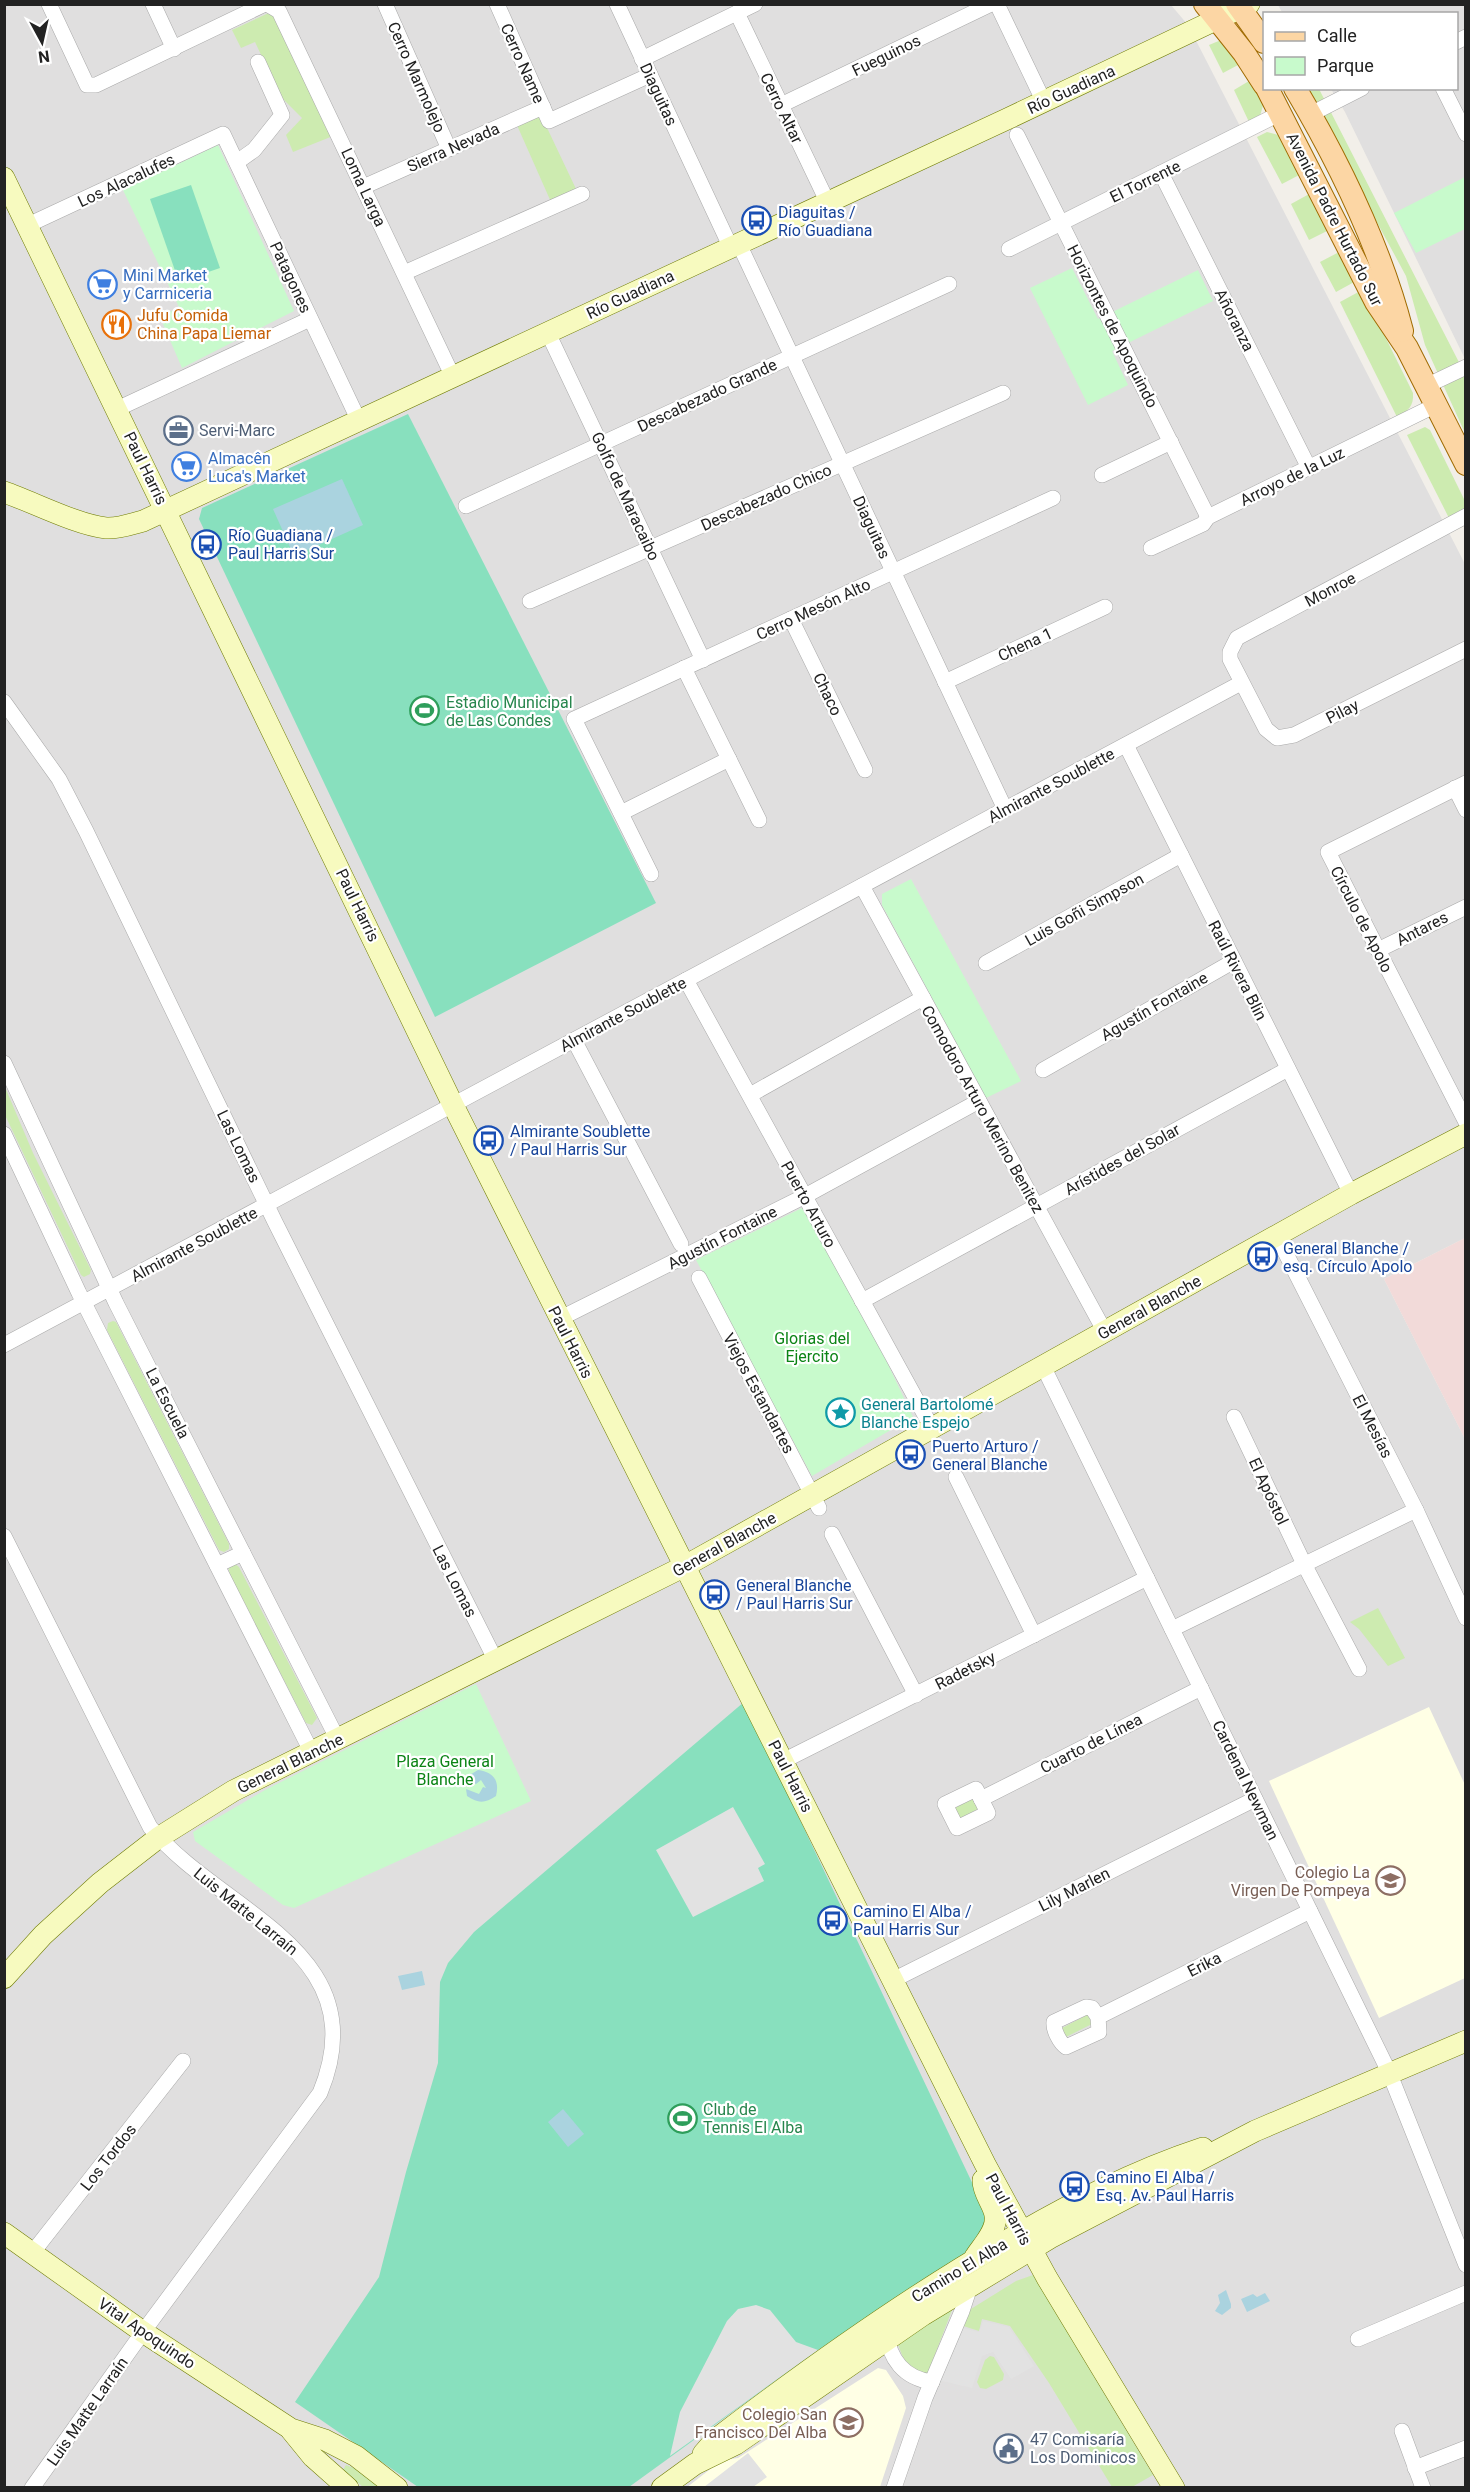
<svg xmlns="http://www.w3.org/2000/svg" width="1470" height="2492" font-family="Roboto,sans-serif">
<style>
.residential{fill:#e0dfdf}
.commercial{fill:#f2dad9}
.education{fill:#ffffe5}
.grass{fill:#cdebb0}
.park{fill:#c8facc}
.pitch{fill:#88e0be}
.parking{fill:#e2e2e2}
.water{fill:#aad3df}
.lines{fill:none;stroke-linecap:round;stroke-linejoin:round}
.street-casing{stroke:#a9a9a9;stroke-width:16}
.secondary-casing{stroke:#707d05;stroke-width:22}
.primary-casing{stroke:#a06b00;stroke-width:24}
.street{stroke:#fff;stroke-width:15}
.secondary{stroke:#f7fabf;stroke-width:21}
.primary{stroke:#fcd6a4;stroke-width:22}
.labels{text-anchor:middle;stroke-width:4.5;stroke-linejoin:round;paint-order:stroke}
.street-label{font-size:16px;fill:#222;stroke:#fff}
.transit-label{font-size:16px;fill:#164399;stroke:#fff;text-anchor:start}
.shop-label{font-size:16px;fill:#366cbe;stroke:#fff;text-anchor:start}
.food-label{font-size:16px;fill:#c56008;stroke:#fff;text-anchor:start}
.service-label{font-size:16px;fill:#4e5e75;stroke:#fff;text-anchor:start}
.leisure-label{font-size:16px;fill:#27864d;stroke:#fff;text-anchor:start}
.park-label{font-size:16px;fill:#0c8416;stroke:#fff}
.culture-label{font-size:16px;fill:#0d838f;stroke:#fff;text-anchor:start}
.education-label{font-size:16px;fill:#785e54;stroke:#fff;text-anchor:end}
</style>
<rect width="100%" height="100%" fill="#f2efe9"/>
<g class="residential">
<polygon points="5,5 1171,5 1188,25 1465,564 1465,1238 1384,1279 1465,1439 1465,2487 5,2488"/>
<polygon points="1278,5 1465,5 1465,359 1345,112 1331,89 1456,88 1456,14 1283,14"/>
</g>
<polygon class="commercial" points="1465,1238 1465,1439 1384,1279"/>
<g class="education">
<polygon points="1429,1707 1465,1785 1465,1978 1379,2018 1269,1781"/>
<polygon points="878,2368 886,2370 903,2396 906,2408 880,2487 686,2488 722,2460 738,2458"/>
</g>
<g class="grass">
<polygon points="273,11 333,136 293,152 286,135 302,118 281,97 255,42 241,48 232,30"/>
<polygon points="1221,40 1238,65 1223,73 1209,45"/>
<polygon points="1249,81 1264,102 1260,116 1249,122 1234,90"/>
<polygon points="1305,89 1319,89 1465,374 1465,433 1425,345 1406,276"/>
<polygon points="540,113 577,191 551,202 516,123"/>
<polygon points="1267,132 1282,136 1301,174 1282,184 1257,137"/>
<polygon points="1311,193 1329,230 1309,240 1291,204"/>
<polygon points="1341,251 1356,281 1336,292 1320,262"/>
<path d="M1362,290L1413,393C1414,406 1408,411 1397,417L1340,302Z"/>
<polygon points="1425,427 1430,430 1465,501 1465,512 1450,520 1407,435"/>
<polygon points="5,1087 33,1153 91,1270 90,1274 84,1277 81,1275 5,1115"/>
<polygon points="113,1321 116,1322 229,1544 229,1549 224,1552 219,1550 107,1330 108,1323"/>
<polygon points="234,1563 239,1567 317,1718 312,1725 306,1723 230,1575 228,1566"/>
<polygon points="1378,1608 1405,1658 1388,1666 1359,1629 1350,1622"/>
<polygon points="974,1797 980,1808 957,1820 951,1809"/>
<polygon points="1089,2014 1094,2023 1066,2037 1062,2028"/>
<polygon points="1033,2275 1153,2475 1132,2487 1112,2487 1049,2383 1010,2326 982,2319 979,2331 960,2325 966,2312 1016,2281"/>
<polygon points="952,2310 928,2373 917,2375 907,2368 897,2342"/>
<polygon points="990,2356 994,2357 1004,2374 1003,2380 986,2389 980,2388 977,2382 985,2360"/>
<polygon points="346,2465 377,2477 387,2487 363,2487 343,2470"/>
</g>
<g class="park">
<polygon points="218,145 294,311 182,368 160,317 179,307 123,190"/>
<polygon points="1465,177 1465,229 1416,253 1394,213"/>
<polygon points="1072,268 1098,319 1198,270 1213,301 1112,351 1128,385 1088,405 1030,288"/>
<polygon points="911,879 1021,1081 986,1098 882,905 882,894"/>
<polygon points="802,1208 866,1318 913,1417 812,1476 696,1260"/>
<polygon points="476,1684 531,1801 294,1908 283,1905 195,1841 193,1832 265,1790"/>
</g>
<g class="pitch">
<polygon points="191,185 220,268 179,282 150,199"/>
<polygon points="408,414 656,903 435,1017 199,519 202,508"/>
<polygon points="744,1702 996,2233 818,2350 629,2487 418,2487 295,2402 379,2277 406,2172 438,2063 440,1982 448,1963 474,1932"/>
</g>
<g class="parking">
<polygon points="733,1807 765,1864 758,1868 764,1881 693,1917 656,1850"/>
<polygon points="756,2305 770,2310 796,2342 818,2350 670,2456 680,2412 727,2321 738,2309"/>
<polygon points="983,2321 1009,2327 1034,2366 1011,2379 993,2352 982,2356 972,2388 938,2380 959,2327 979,2332"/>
<polygon points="748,2453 767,2477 753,2487 704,2487"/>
</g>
<g class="water">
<polygon points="342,479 363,525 294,556 273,509"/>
<path d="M478,1770C493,1772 500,1780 496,1796C485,1803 479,1804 467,1796L466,1789L479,1794L483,1787L486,1788L481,1780L476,1784L465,1781L468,1776Z"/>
<polygon points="422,1971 425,1985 402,1990 398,1976"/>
<polygon points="563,2109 584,2134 568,2147 548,2122"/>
<polygon points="1226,2290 1231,2304 1231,2308 1222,2315 1215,2311 1220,2303 1218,2295"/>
<polygon points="1265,2293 1270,2301 1247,2312 1241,2299 1253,2294 1257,2297"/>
</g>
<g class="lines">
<defs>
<g id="street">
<polyline points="49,4 87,85 96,85 265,4"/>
<polyline points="153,4 174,49"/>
<polyline points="267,4 279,11 453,377"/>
<polyline points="385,4 449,149"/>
<polyline points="497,4 549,121 650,75"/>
<polyline points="617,4 731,248"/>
<polyline points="997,4 1044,102"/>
<polyline points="737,13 828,203"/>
<polyline points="1456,42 1466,37"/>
<polyline points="642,59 755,4"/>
<polyline points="1443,88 1466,134"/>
<polyline points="781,105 991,4"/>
<polyline points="1311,114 1362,88"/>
<polyline points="1017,135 1208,517"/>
<polyline points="237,162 254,150 282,115 258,62"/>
<polyline points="1161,173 1309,468"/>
<polyline points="363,187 543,107"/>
<polyline points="28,225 223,134 359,421"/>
<polyline points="739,244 1005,809"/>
<polyline points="1009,249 1281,113"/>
<polyline points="404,273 582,194"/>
<polyline points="548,333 703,660"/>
<polyline points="1426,386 1466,367"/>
<polyline points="117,409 310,319"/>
<polyline points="1102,475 1171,442"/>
<polyline points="466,506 949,284"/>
<polyline points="1466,516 1237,638 1230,652 1230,659 1266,729 1277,738 1294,735 1466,649"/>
<polyline points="1151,548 1203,524 1208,517 1436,405"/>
<polyline points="530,601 1003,393"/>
<polyline points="791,619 865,770"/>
<polyline points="684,668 759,820"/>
<polyline points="945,682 1105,607"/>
<polyline points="4,702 59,779 86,831 275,1222 496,1661"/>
<polyline points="1126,745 1351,1194"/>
<polyline points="1466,783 1328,852 1466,1122"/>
<polyline points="1455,788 1466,810"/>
<polyline points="621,813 729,759"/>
<polyline points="651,874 574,719 1053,498"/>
<polyline points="862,886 1105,1332"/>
<polyline points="1378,950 1466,907"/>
<polyline points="986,963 1181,855"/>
<polyline points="686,980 932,1428"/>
<polyline points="574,1040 681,1244"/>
<polyline points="4,1063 116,1303 338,1740"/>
<polyline points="1043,1070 1234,961"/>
<polyline points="750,1095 923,998"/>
<polyline points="4,1134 79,1293 312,1753"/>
<polyline points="1277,1236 1416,1510 1466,1618"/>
<polyline points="699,1278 819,1508"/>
<polyline points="862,1301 1288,1069"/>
<polyline points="559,1319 805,1196 979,1101"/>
<polyline points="4,1345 1241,683"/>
<polyline points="1043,1366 1389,2072 1466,2265"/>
<polyline points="1234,1417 1304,1564 1359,1669"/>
<polyline points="956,1477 1034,1635"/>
<polyline points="832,1534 916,1695"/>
<path d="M4,1536L150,1827C220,1913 379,1950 320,2093L143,2332L32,2488"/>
<polyline points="217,1565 243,1553"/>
<polyline points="1172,1629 1416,1510"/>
<polyline points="783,1761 1147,1578"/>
<polygon points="976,1789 988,1813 957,1828 945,1804"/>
<polyline points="981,1799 1201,1688"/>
<polyline points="893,1980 1255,1799"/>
<path d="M1086,2007L1092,2008L1098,2017L1099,2032L1066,2047C1060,2043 1053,2030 1054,2022Z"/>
<polyline points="1098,2017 1310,1911"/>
<polyline points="33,2252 183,2061"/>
<path d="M886,2331C889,2359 904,2378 932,2382"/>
<polyline points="1358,2339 1466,2293"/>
<polyline points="1402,2431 1423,2488"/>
<polyline points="1415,2468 1466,2448"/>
<polyline points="894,2488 925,2398 962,2311 971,2284"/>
</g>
<g id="secondary">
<polyline points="4,178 453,1105 985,2164 1047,2278 1174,2488"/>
<path d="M4,492C33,502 77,525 106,528C119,529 131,524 143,521L1007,119L1249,4"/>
<polyline points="4,1978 43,1935 100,1883 158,1838 233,1791 685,1566 1351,1194 1466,1134"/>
<polyline points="4,2233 143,2332 291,2429 325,2440 356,2456 397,2488"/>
<path d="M975,2257C982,2246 998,2230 995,2215C993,2203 983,2194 983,2180"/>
<polyline points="291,2430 313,2457 348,2488"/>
<path d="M703,2454L716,2439C809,2368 904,2300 1006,2241C1070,2204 1133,2171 1203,2148"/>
<polyline points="662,2488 695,2464 736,2444 923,2315 1050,2238 1255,2131 1466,2041"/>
</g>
<g id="primary">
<polyline points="1205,4 1244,53 1264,84"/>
<polyline points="1237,4 1264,42"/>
<polyline points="1267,88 1376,302 1407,348 1466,464"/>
<path d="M1295,88C1340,164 1380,246 1402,331"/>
</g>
</defs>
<use href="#street" class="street-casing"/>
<use href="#secondary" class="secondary-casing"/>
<use href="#primary" class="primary-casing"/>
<use href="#street" class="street"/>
<use href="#secondary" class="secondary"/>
<use href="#primary" class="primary"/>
</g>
<defs>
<symbol id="bus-ring" viewBox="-11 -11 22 22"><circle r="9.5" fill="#fff" stroke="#1a4fb4" stroke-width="1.5"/><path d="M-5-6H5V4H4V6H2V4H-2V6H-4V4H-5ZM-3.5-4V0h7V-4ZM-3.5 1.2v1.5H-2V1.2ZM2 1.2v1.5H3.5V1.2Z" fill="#1a4fb4"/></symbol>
<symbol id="supermarket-ring" viewBox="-11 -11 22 22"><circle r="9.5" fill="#fff" stroke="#3f7fe0" stroke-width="1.5"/><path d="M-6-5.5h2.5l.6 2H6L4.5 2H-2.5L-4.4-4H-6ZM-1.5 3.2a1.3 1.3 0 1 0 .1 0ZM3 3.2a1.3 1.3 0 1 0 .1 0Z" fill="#3f7fe0"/></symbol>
<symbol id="restaurant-ring" viewBox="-11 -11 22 22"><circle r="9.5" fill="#fff" stroke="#e8710a" stroke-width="1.5"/><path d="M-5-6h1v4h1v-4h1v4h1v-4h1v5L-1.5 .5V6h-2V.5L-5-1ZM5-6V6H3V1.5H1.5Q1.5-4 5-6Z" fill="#e8710a"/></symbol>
<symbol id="office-ring" viewBox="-11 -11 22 22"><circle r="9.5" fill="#fff" stroke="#5c6f8a" stroke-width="1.5"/><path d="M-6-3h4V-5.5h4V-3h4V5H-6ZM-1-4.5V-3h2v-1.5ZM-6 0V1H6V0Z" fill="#5c6f8a"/></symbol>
<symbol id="stadium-ring" viewBox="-11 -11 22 22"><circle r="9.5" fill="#fff" stroke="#2e9e5b" stroke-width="1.5"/><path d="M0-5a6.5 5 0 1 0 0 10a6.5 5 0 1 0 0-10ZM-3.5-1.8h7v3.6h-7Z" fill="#2e9e5b"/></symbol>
<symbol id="sight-ring" viewBox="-11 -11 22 22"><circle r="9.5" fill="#fff" stroke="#0f9aa8" stroke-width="1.5"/><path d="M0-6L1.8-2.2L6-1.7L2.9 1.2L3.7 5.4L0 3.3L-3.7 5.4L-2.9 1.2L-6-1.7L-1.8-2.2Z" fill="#0f9aa8"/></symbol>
<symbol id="school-ring" viewBox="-11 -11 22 22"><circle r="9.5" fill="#fff" stroke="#8d6e63" stroke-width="1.5"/><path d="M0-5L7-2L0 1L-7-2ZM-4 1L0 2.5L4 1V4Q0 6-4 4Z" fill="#8d6e63"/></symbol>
<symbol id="civic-ring" viewBox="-11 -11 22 22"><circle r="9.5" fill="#fff" stroke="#5c6f8a" stroke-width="1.5"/><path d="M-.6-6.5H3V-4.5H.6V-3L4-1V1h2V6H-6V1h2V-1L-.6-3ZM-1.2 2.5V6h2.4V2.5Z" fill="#5c6f8a"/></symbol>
</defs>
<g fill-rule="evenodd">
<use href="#bus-ring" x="740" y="204" width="33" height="33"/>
<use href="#supermarket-ring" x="86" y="268" width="33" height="33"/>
<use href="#restaurant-ring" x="100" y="308" width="33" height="33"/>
<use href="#office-ring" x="162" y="414" width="33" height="33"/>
<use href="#supermarket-ring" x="170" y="450" width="33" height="33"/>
<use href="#bus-ring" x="190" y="528" width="33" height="33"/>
<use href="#stadium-ring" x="408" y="694" width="33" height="33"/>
<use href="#bus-ring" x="472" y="1124" width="33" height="33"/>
<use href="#bus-ring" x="1246" y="1240" width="33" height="33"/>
<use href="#sight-ring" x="824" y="1396" width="33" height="33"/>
<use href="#bus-ring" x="894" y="1438" width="33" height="33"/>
<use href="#bus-ring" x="698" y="1578" width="33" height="33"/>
<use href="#school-ring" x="1374" y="1864" width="33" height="33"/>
<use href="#bus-ring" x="816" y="1904" width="33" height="33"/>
<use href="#stadium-ring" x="666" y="2102" width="33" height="33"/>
<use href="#bus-ring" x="1058" y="2170" width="33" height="33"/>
<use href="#school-ring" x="832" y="2406" width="33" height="33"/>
<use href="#civic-ring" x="992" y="2432" width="33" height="33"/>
</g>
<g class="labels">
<g class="street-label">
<text transform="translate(886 55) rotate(-26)" y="6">Fueguinos</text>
<text transform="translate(523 63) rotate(66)" y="6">Cerro Name</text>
<text transform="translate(417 77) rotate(66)" y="6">Cerro Marmolejo</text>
<text transform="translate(1071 89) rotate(-25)" y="6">Río Guadiana</text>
<text transform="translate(659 94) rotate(65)" y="6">Diaguitas</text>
<text transform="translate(782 108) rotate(64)" y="6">Cerro Altar</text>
<text transform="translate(453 147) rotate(-24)" y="6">Sierra Nevada</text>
<text transform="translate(126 180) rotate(-25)" y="6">Los Alacalufes</text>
<text transform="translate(1145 181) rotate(-26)" y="6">El Torrente</text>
<text transform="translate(364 187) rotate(65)" y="6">Loma Larga</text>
<text transform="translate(1335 219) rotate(63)" y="6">Avenida Padre Hurtado Sur</text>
<text transform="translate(291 277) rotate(65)" y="6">Patagones</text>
<text transform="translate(630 294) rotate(-25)" y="6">Río Guadiana</text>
<text transform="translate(1235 320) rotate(63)" y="6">Añoranza</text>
<text transform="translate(1113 326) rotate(63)" y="6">Horizontes de Apoquindo</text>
<text transform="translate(707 395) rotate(-25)" y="6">Descabezado Grande</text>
<text transform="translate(146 468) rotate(64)" y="6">Paul Harris</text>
<text transform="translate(1292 476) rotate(-26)" y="6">Arroyo de la Luz</text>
<text transform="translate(626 496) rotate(65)" y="6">Golfo de Maracaibo</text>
<text transform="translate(766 497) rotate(-24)" y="6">Descabezado Chico</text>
<text transform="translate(872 527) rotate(65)" y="6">Diaguitas</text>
<text transform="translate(1330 589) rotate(-28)" y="6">Monroe</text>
<text transform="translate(813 609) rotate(-25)" y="6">Cerro Mesón Alto</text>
<text transform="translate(1025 644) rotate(-25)" y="6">Chena 1</text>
<text transform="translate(828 694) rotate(64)" y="6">Chaco</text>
<text transform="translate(1342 711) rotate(-27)" y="6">Pilay</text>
<text transform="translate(1051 785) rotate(-28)" y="6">Almirante Soublette</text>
<text transform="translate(358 905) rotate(64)" y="6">Paul Harris</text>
<text transform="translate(1084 909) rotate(-29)" y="6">Luis Goñi Simpson</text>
<text transform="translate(1362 919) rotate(63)" y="6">Círculo de Apolo</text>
<text transform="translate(1422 928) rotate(-27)" y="6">Antares</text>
<text transform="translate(1238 970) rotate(63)" y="6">Raúl Rivera Blin</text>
<text transform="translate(1154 1006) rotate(-30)" y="6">Agustín Fontaine</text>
<text transform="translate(623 1014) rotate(-28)" y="6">Almirante Soublette</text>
<text transform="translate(983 1109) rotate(61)" y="6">Comodoro Arturo Merino Benitez</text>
<text transform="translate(239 1146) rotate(64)" y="6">Las Lomas</text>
<text transform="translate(1122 1159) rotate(-29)" y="6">Arístides del Solar</text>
<text transform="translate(809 1204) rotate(61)" y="6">Puerto Arturo</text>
<text transform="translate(722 1237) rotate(-27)" y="6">Agustín Fontaine</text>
<text transform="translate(194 1244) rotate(-28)" y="6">Almirante Soublette</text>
<text transform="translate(1149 1307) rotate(-29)" y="6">General Blanche</text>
<text transform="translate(571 1342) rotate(63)" y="6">Paul Harris</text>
<text transform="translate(759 1393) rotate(62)" y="6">Viejos Estandartes</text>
<text transform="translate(168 1403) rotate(63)" y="6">La Escuela</text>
<text transform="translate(1373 1426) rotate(63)" y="6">El Mesías</text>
<text transform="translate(1269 1491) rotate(65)" y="6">El Apóstol</text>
<text transform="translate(724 1544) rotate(-29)" y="6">General Blanche</text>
<text transform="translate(455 1581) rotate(63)" y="6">Las Lomas</text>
<text transform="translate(965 1670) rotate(-27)" y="6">Radetsky</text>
<text transform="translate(1091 1743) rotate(-27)" y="6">Cuarto de Línea</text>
<text transform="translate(290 1763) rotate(-26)" y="6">General Blanche</text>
<text transform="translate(791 1776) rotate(63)" y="6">Paul Harris</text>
<text transform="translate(1246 1780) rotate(64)" y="6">Cardenal Newman</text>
<text transform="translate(1074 1889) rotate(-27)" y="6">Lily Marlen</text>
<text transform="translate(246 1911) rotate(39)" y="6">Luis Matte Larraín</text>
<text transform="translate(1204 1964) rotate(-27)" y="6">Erika</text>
<text transform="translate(108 2157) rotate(-52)" y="6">Los Tordos</text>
<text transform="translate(1009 2209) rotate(62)" y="6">Paul Harris</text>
<text transform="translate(959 2270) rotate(-31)" y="6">Camino El Alba</text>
<text transform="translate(147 2333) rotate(34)" y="6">Vital Apoquindo</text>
<text transform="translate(87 2411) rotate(-55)" y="6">Luis Matte Larraín</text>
</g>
<g class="transit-label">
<text x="778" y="218">Diaguitas /<tspan x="778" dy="18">Río Guadiana</tspan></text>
<text x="228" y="541">Río Guadiana /<tspan x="228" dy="18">Paul Harris Sur</tspan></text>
<text x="510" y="1137">Almirante Soublette<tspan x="510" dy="18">/ Paul Harris Sur</tspan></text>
<text x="1283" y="1254">General Blanche /<tspan x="1283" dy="18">esq. Círculo Apolo</tspan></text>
<text x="932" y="1452">Puerto Arturo /<tspan x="932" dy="18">General Blanche</tspan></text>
<text x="736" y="1591">General Blanche<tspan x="736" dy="18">/ Paul Harris Sur</tspan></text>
<text x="853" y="1917">Camino El Alba /<tspan x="853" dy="18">Paul Harris Sur</tspan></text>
<text x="1096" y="2183">Camino El Alba /<tspan x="1096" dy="18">Esq. Av. Paul Harris</tspan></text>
</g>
<g class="shop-label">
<text x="123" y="281">Mini Market<tspan x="123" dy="18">y Carrniceria</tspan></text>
<text x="208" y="464">Almacên<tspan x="208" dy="18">Luca's Market</tspan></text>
</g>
<g class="food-label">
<text x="137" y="321">Jufu Comida<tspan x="137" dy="18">China Papa Liemar</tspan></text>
</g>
<g class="service-label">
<text x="199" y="436">Servi-Marc</text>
<text x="1030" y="2445">47 Comisaría<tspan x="1030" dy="18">Los Dominicos</tspan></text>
</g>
<g class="leisure-label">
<text x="446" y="708">Estadio Municipal<tspan x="446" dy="18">de Las Condes</tspan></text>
<text x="703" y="2115">Club de<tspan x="703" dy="18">Tennis El Alba</tspan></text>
</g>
<g class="park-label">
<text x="812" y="1344">Glorias del<tspan x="812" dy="18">Ejercito</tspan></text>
<text x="445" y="1767">Plaza General<tspan x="445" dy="18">Blanche</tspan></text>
</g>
<g class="culture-label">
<text x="861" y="1410">General Bartolomé<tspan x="861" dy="18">Blanche Espejo</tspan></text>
</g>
<g class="education-label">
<text x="1370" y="1878">Colegio La<tspan x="1370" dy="18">Virgen De Pompeya</tspan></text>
<text x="827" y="2420">Colegio San<tspan x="827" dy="18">Francisco Del Alba</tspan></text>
</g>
</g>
<rect width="1470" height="2492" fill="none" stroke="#222222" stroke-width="12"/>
<rect x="1263" y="12" width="195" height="78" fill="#ffffff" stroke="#a7a7a7" stroke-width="1.5"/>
<rect x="1275" y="32" width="30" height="9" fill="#fcd6a4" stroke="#a7a7a7" stroke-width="1.5"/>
<text x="1317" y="42" font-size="18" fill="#222222">Calle</text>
<rect x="1275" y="57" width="30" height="18" fill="#c8facc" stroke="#a7a7a7" stroke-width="1.5"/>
<text x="1317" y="72" font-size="18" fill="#222222">Parque</text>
<g transform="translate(42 42) rotate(172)" stroke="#ffffff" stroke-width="4.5" paint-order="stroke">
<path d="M0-4.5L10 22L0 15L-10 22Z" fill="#222222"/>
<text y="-9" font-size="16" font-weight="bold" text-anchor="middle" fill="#222222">N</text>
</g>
</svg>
